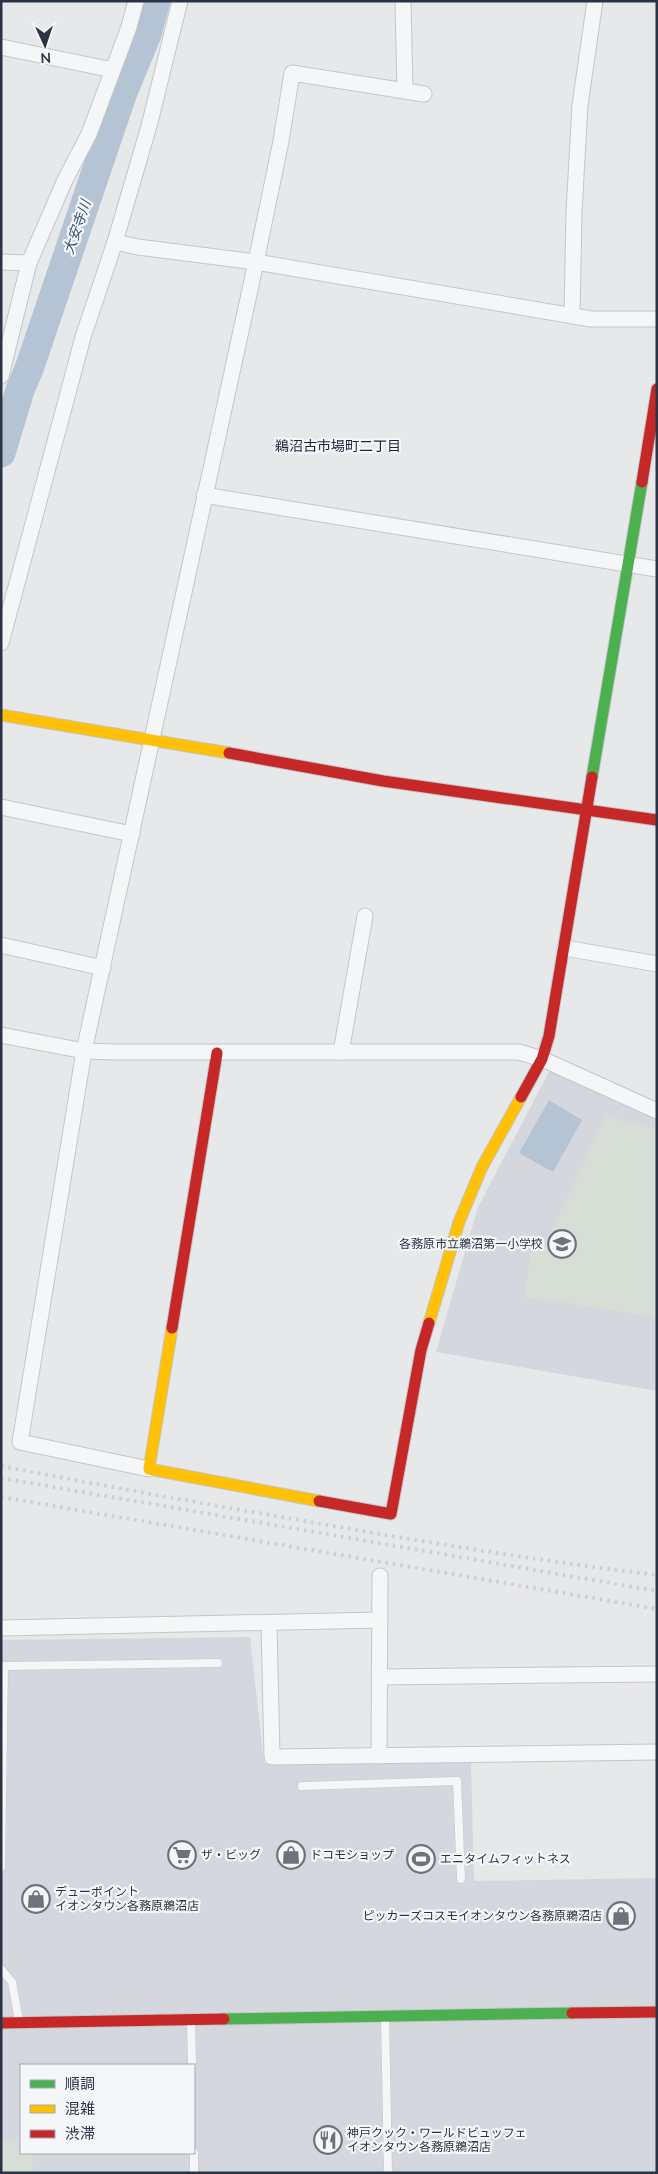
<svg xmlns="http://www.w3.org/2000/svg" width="658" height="2174" font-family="Mulish,'Noto Sans JP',sans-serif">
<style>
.built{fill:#d4d7dd;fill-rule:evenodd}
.green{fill:#d6ded6}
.water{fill:#b4c4d5}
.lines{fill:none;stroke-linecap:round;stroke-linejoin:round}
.river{stroke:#b4c4d5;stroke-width:29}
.lane-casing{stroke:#c4c6c8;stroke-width:9}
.street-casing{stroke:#c4c6c8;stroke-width:17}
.fast-casing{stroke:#c4c6c8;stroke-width:13}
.slow-casing{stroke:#c4c6c8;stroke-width:13}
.jam-casing{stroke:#c4c6c8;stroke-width:13}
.lane{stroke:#f5f6f7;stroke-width:8}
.street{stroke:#f5f6f7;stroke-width:15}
.fast{stroke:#4caf50;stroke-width:11}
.slow{stroke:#ffc107;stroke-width:11}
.jam{stroke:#c62828;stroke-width:11}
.rail{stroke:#cecfd2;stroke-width:4;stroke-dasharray:2.5 5;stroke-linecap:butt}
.labels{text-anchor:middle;stroke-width:4.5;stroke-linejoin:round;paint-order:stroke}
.poi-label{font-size:12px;fill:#2b3445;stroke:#f4f6f9;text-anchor:start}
.water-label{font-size:14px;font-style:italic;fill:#34527a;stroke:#f4f6f9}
.neighbourhood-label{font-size:14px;fill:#1d2536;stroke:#f4f6f9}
</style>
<rect width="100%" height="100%" fill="#e6e8ea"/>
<g class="built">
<polygon points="551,1068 657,1117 657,1391 436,1352 478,1207"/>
<path d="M250,1637L264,1763L471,1762L474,1881L657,1878V2173H1V1640ZM21,2065H194V2153H21Z"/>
</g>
<g class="green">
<polygon points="606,1116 657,1129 657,1317 525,1297 532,1243 548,1238"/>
<polygon points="1,2141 21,2141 21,2153 32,2153 33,2173 1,2173"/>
</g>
<polygon class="water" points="549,1100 582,1120 553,1172 519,1153"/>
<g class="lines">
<polyline class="river" points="1,453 20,390 29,369 122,95 147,34 156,1"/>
<defs>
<g id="lane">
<polyline points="302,1786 457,1781 461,1879"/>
<polyline points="1,1867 4,1666 218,1663"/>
<polyline points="1,1969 12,1982 19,2021"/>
<polyline points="385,2017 388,2173"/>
<polyline points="191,2021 192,2065"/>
<polyline points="194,2153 194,2173"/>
</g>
<g id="street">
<polyline points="403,1 405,91"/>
<polyline points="1,47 113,70"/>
<polyline points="115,242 138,247 256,262 591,319 657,319"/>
<polyline points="1,262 29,263"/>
<polyline points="572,316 574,212 580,105 595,1"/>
<polyline points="1,376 29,263 65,180 89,134 129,27 136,1"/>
<polyline points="204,495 657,569"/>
<polyline points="1,643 83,337 115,242 149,126 180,1"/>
<polyline points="1,807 132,834"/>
<polyline points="1,945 103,968"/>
<polyline points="565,948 657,964"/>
<polyline points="1,1035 84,1051 117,1052 519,1052 542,1059 657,1111"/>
<polyline points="341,1052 365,916"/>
<polyline points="149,1469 20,1442 84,1051 256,262 281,141 292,73 424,94"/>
<polyline points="269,1623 272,1757 657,1752"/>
<polyline points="1,1628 380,1620"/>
<polyline points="379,1677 657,1674"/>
<polyline points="379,1756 380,1576"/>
</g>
<g id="fast">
<polyline points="592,777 642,482"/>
<polyline points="224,2019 572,2013"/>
</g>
<g id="slow">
<polyline points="1,715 229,753"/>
<polyline points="429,1323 459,1222 482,1167 521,1097"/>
<polyline points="172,1328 149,1469 319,1501"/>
</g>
<g id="jam">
<polyline points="642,482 657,389"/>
<polyline points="229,753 383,781 657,820"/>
<polyline points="521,1097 542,1059 549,1036 592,777"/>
<polyline points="172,1328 217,1053"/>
<polyline points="319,1501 391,1514 421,1350 429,1323"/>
<polyline points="572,2013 657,2012"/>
<polyline points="1,2023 224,2019"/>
</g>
</defs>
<use href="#lane" class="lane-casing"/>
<use href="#street" class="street-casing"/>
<use href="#fast" class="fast-casing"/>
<use href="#slow" class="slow-casing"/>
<use href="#jam" class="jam-casing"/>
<use href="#lane" class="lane"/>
<use href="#street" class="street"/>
<use href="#fast" class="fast"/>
<use href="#slow" class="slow"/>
<use href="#jam" class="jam"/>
<g class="rail">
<path d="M1,1466C104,1486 207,1504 310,1522C425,1542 540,1561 657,1575"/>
<polyline points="1,1478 657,1591"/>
<polyline points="1,1497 657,1609"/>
</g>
</g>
<defs>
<symbol id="school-ring" viewBox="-11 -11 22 22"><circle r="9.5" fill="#f4f6f9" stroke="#6c737f" stroke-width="1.5"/><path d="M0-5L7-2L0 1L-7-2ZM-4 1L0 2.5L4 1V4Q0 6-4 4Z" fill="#6c737f"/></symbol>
<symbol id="supermarket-ring" viewBox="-11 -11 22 22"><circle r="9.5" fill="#f4f6f9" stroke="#6c737f" stroke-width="1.5"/><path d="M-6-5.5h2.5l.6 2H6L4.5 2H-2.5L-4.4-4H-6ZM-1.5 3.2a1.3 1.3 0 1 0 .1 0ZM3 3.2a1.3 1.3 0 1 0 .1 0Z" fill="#6c737f"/></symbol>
<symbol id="shop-ring" viewBox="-11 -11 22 22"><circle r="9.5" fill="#f4f6f9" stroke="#6c737f" stroke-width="1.5"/><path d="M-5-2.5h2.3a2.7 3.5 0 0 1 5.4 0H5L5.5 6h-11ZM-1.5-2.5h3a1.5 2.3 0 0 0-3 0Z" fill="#6c737f"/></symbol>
<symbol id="stadium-ring" viewBox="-11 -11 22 22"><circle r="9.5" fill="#f4f6f9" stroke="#6c737f" stroke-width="1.5"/><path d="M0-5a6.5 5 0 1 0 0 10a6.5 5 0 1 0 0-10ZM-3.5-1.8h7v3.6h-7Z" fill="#6c737f"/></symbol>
<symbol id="restaurant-ring" viewBox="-11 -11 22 22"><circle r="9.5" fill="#f4f6f9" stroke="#6c737f" stroke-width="1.5"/><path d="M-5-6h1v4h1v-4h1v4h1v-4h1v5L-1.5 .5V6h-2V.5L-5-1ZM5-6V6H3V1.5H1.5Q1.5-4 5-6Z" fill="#6c737f"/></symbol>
</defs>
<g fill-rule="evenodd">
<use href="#school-ring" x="546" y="1228" width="32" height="32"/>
<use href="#supermarket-ring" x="166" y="1839" width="32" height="32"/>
<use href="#shop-ring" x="275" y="1839" width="32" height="32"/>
<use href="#stadium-ring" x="405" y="1843" width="32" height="32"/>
<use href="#shop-ring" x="20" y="1883" width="32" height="32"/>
<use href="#shop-ring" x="605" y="1900" width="32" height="32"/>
<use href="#restaurant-ring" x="312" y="2124" width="32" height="32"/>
</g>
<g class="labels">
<g class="poi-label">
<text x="543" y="1248" text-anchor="end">各務原市立鵜沼第一小学校</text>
<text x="201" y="1859">ザ・ビッグ</text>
<text x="310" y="1859">ドコモショップ</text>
<text x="440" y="1863">エニタイムフィットネス</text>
<text x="55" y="1896">デューポイント<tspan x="55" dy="14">イオンタウン各務原鵜沼店</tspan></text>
<text x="602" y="1920" text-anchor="end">ピッカーズコスモイオンタウン各務原鵜沼店</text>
<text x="347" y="2137">神戸クック・ワールドビュッフェ<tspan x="347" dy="14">イオンタウン各務原鵜沼店</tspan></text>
</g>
<g class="water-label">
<text transform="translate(77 227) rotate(-71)" y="5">大安寺川</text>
</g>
<g class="neighbourhood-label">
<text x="338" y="451">鵜沼古市場町二丁目</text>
</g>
</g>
<rect width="658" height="2174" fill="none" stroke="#2b3445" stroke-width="5"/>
<rect x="20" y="2064" width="175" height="90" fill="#f4f6f9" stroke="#a4a8b1"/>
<rect x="30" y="2080" width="25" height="8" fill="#4caf50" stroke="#a4a8b1"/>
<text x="65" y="2089" font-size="15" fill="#2b3445">順調</text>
<rect x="30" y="2105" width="25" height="8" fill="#ffc107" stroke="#a4a8b1"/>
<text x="65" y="2114" font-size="15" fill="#2b3445">混雑</text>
<rect x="30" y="2130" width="25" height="8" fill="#c62828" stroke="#a4a8b1"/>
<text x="65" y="2139" font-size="15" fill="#2b3445">渋滞</text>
<g transform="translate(45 45) rotate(177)" stroke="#f4f6f9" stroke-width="4" paint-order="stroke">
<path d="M0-4L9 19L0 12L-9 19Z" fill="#2b3445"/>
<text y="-8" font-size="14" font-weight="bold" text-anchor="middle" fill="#2b3445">N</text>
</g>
</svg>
